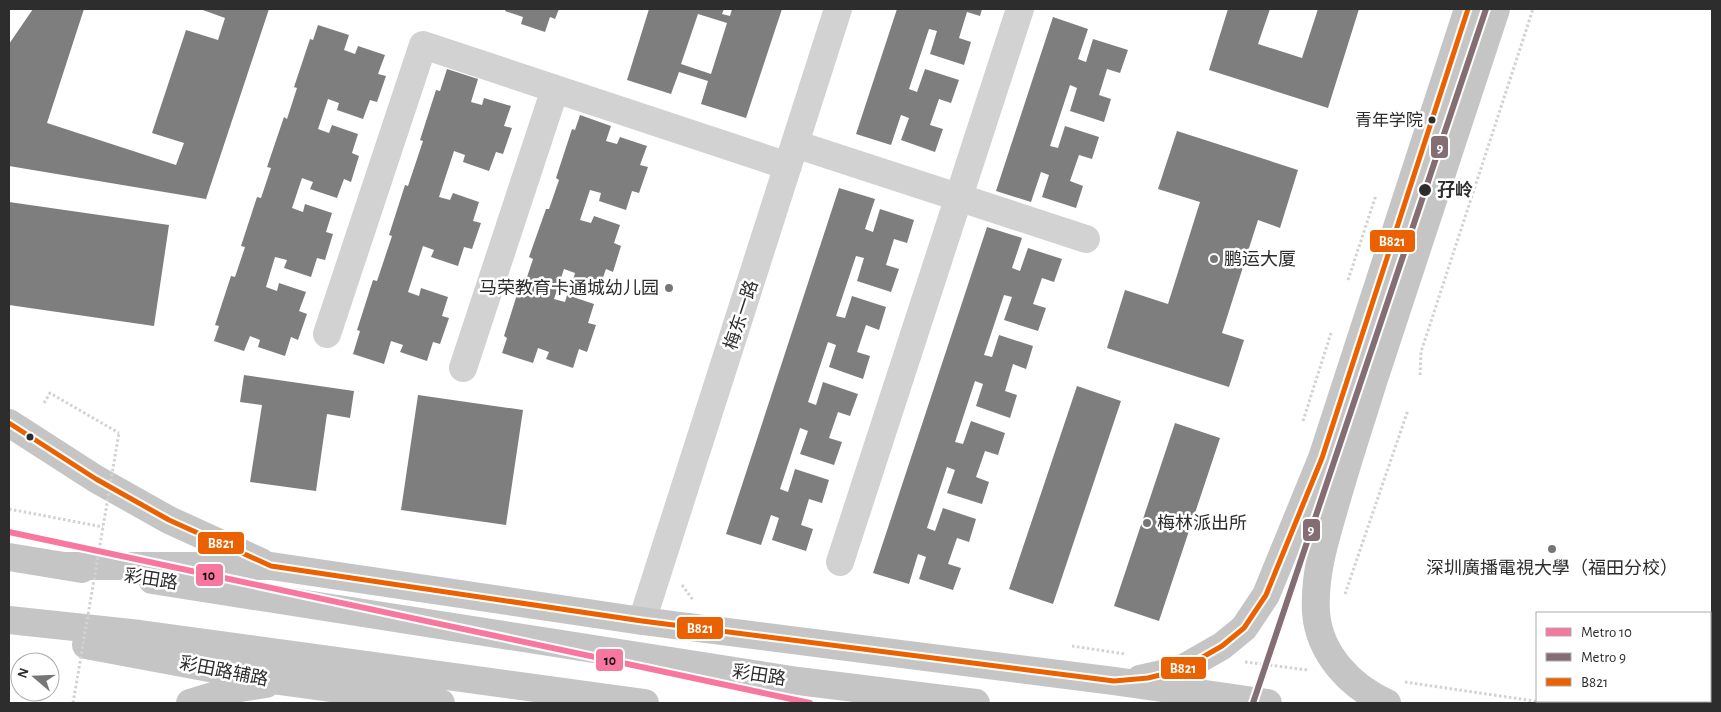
<svg xmlns="http://www.w3.org/2000/svg" width="1721" height="712" font-family="'Alegreya Sans','Noto Sans SC',sans-serif">
	<rect width="100%" height="100%" fill="#fff"/>
	<path fill="#7e7e7e" fill-rule="evenodd" d="M33 9H84L47 123 176 165 184 143 152 133 186 30 218 40 225 18 200 9H269L206 199 9 166V44Z
		M506 9H559L555 19 550 17 545 32 521 24 523 17 505 11Z
		M649 9H724L722 14 730 16 732 9H782L746 118 701 104 708 81 679 72 671 94 627 80ZM698 14 727 23 711 74 681 64Z
		M897 9H982L980 16 967 12 959 38 971 42 964 65 930 54 937 31 929 29 909 89 917 92 925 69 959 80 951 103 939 99 930 125 943 129 935 152 901 140 909 118 901 115 891 145 856 134Z
		M1228 9H1270L1258 44 1302 58 1318 9H1359L1328 108 1209 70Z
		M1053 17 1088 29 1078 59 1086 62 1093 39 1128 50 1120 73 1107 69 1099 95 1111 99 1104 122 1070 111 1077 88 1070 85 1050 146 1058 148 1065 126 1099 137 1092 159 1079 155 1070 181 1083 186 1076 208 1042 197 1049 175 1041 172 1031 202 996 191Z
		M318 25 349 35 344 50 355 54 358 46 385 55 378 74 386 76 377 102 370 100 363 119 337 110 339 103 328 99 318 129 329 133 332 125 358 134 352 153 359 156 351 182 344 179 337 198 310 189 313 182 302 178 292 208 303 212 305 204 332 213 326 232 333 234 325 260 317 258 311 277 284 268 287 260 275 257 266 287 277 291 279 283 306 292 299 311 307 314 298 340 291 337 285 356 258 347 260 340 250 336 244 351 214 341 219 326 215 325 231 276 235 277 245 247 241 246 257 197 261 198 271 168 267 167 284 117 287 119 297 88 294 87 310 39 313 40Z
		M447 69 478 79 471 102 482 105 484 98 511 106 504 126 512 128 503 154 496 152 489 171 463 162 465 155 454 151 439 197 450 200 453 193 479 202 473 221 481 223 472 249 464 247 458 266 431 257 434 250 423 246 408 292 419 296 421 288 448 297 442 316 449 318 440 344 433 342 427 361 400 352 403 345 391 341 384 364 353 354 360 331 357 330 373 280 377 281 392 236 389 235 405 185 408 186 423 141 420 140 436 90 440 91Z
		M580 115 611 126 606 141 617 144 620 137 647 146 640 165 648 167 639 193 632 191 626 210 599 201 601 193 590 190 580 220 591 223 594 216 620 225 614 243 621 246 613 272 606 269 599 289 573 280 575 273 564 269 554 299 565 302 567 295 594 304 588 323 596 325 587 352 579 349 573 368 546 359 549 352 538 348 533 363 502 353 507 338 504 336 519 288 523 289 533 259 529 257 546 209H549L559 180 556 178 572 129 575 130Z
		M1177 131 1298 170 1280 228 1258 220 1222 333 1244 340 1229 387 1107 348 1125 290 1168 304 1200 202 1158 189Z
		M839 188 875 199 865 229 873 232 880 209 914 220 907 243 894 239 886 265 899 269 891 292 857 281 864 258 856 256 836 316 845 318 852 296 886 307 879 330 866 325 857 352 870 356 863 379 829 367 836 345 828 342 808 402 816 405 823 382 858 394 850 416 838 412 829 438 842 442 834 465 800 454 808 431 800 428 780 489 788 492 795 469 829 480 822 503 809 499 801 525 813 529 806 551 772 540 779 518 771 515 761 545 726 534Z
		M9 202 169 225 154 326 9 305Z
		M987 227 1022 238 1012 268 1020 271 1028 248 1062 259 1054 282 1042 278 1033 304 1046 308 1038 331 1004 320 1012 297 1004 295 984 355 992 357 999 335 1033 346 1026 369 1013 364 1005 391 1017 395 1010 418 976 406 983 384 975 381 955 442 963 444 971 421 1005 433 998 455 985 451 976 477 989 482 982 504 947 493 955 470 947 467 927 528 935 531 943 508 976 519 969 542 957 538 948 564 961 568 953 590 919 579 926 557 918 554 909 584 873 573Z
		M244 375 354 391 350 418 327 414 316 491 250 482 262 405 240 402Z
		M1077 386 1121 401 1053 604 1009 589Z
		M418 395 523 410 506 525 401 510Z
		M1175 423 1220 438 1159 621 1114 606Z"/>
	<g fill="none" stroke-linecap="round" stroke-linejoin="round">
		<path stroke="#d2d2d2" stroke-width="3" stroke-dasharray="2.5 2.5" stroke-linecap="butt" d="M1348 280 1376 195
			M1420 375 1421 352 1533 9
			M44 403 50 393 119 433
			M1303 421 1331 333
			M9 509 103 527
			M682 585 693 600
			M1345 594 1408 410
			M1072 646 1125 654
			M1245 662 1308 670
			M1405 682 1548 703"/>
		<path stroke="#d2d2d2" stroke-width="28" d="M795 144 1086 239
			M327 334 423 45 788 166
			M463 368 555 89
			M840 562 1020 9
			M642 621 838 9"/>
		<path stroke="#c5c5c5" stroke-width="28" d="M9 423 96 479 169 520 261 562
			M9 557 82 569
			M66 566H271L642 621 1114 681 1268 703
			M152 580 798 681 976 703
			M9 620 140 634 645 703
			M86 645 279 681 441 703
			M1140 679 1180 670 1222 646 1244 628 1266 595 1322 458 1468 9
			M190 703 240 688 266 684
			M1387 703C1351 687 1319 654 1316 612 1314 576 1324 543 1334 509 1346 466 1360 424 1373 382 1414 258 1455 133 1496 9"/>
		<path stroke="#d2d2d2" stroke-width="3" stroke-dasharray="2.5 2.5" stroke-linecap="butt" d="M73 703 119 433"/>
		<g stroke="#fff" stroke-width="9">
			<path id="bus-1" d="M9 423 96 479 169 520 271 566 642 621 1114 681 1148 678 1180 670 1222 646 1244 628 1266 595 1322 458 1468 9"/>
		</g>
		<use href="#bus-1" stroke="#eb6100" stroke-width="5"/>
		<g stroke="#fff" stroke-width="10">
			<path id="metro-1" d="M9 532 810 703"/>
		</g>
		<g stroke="#fff" stroke-width="10">
			<path id="metro-2" d="M1253 703 1486 9"/>
		</g>
		<use href="#metro-1" stroke="#f8779e" stroke-width="6"/>
		<use href="#metro-2" stroke="#846e74" stroke-width="6"/>
	</g>
	<g fill="#2d2d2d" stroke="#fff" stroke-width="2">
		<circle cx="1432" cy="120" r="4.5"/>
		<circle cx="1425" cy="190" r="7"/>
		<circle cx="30" cy="437" r="4.5"/>
	</g>
	<g fill="#767676" stroke="#fff" stroke-width="2">
		<circle cx="1214" cy="259" r="5"/>
		<circle cx="669" cy="288" r="5"/>
		<circle cx="1147" cy="523" r="5"/>
		<circle cx="1552" cy="549" r="5"/>
	</g>
	<g text-anchor="middle" stroke-width="5" stroke-linejoin="round" paint-order="stroke">
		<g font-size="17" fill="#2d2d2d" stroke="#fff" text-anchor="end">
			<text x="1423" y="126">青年学院</text>
		</g>
		<g font-size="18" font-weight="bold" fill="#2d2d2d" stroke="#fff" text-anchor="start">
			<text x="1437" y="196">孖岭</text>
		</g>
		<g font-size="18" fill="#2d2d2d" stroke="#fff" text-anchor="start">
			<text x="1224" y="265">鹏运大厦</text>
			<text x="659" y="294" text-anchor="end">马荣教育卡通城幼儿园</text>
			<text x="1157" y="529">梅林派出所</text>
			<text x="1552" y="574" text-anchor="middle">深圳廣播電視大學（福田分校）</text>
		</g>
		<g font-size="18" fill="#2d2d2d" stroke="#fff">
			<text transform="translate(741 315) rotate(-72)" y="6">梅东一路</text>
			<text transform="translate(151 579) rotate(9)" y="6">彩田路</text>
			<text transform="translate(224 671) rotate(11)" y="6">彩田路辅路</text>
			<text transform="translate(759 675) rotate(9)" y="6">彩田路</text>
		</g>
	</g>
	<g stroke="#fff" stroke-width="2">
		<rect x="1430" y="135" width="19" height="24" rx="5" fill="#846e74"/>
		<rect x="1369" y="229" width="47" height="24" rx="5" fill="#eb6100"/>
		<rect x="1302" y="518" width="19" height="24" rx="5" fill="#846e74"/>
		<rect x="197" y="531" width="48" height="24" rx="5" fill="#eb6100"/>
		<rect x="195" y="563" width="29" height="24" rx="5" fill="#f8779e"/>
		<rect x="676" y="616" width="48" height="24" rx="5" fill="#eb6100"/>
		<rect x="595" y="648" width="29" height="24" rx="5" fill="#f8779e"/>
		<rect x="1160" y="656" width="47" height="24" rx="5" fill="#eb6100"/>
	</g>
	<g font-size="14" text-anchor="middle" font-weight="bold" fill="#fff">
		<text x="1440" y="152">9</text>
		<text x="1392" y="246">B821</text>
		<text x="1311" y="534">9</text>
		<text x="221" y="548">B821</text>
		<text x="700" y="633">B821</text>
		<text x="1183" y="673">B821</text>
	</g>
	<g font-size="14" text-anchor="middle" font-weight="bold" fill="#111">
		<text x="209" y="580">10</text>
		<text x="610" y="665">10</text>
	</g>
	<rect width="1721" height="712" fill="none" stroke="#2d2d2d" stroke-width="20"/>
	<rect x="1536" y="612" width="175" height="90" fill="#ffffff" stroke="#ababab"/>
	<rect x="1546" y="628" width="25" height="8" fill="#f8779e" stroke="#ababab"/>
	<text x="1581" y="637" font-size="15" fill="#2d2d2d">Metro 10</text>
	<rect x="1546" y="653" width="25" height="8" fill="#846e74" stroke="#ababab"/>
	<text x="1581" y="662" font-size="15" fill="#2d2d2d">Metro 9</text>
	<rect x="1546" y="678" width="25" height="8" fill="#eb6100" stroke="#ababab"/>
	<text x="1581" y="687" font-size="15" fill="#2d2d2d">B821</text>
	<g transform="translate(35 677) rotate(289)"><circle r="24" fill="#ffffff" stroke="#ababab"/>
	<path d="M0-4L9 19L0 12L-9 19Z" fill="#767676"/>
	<text y="-8" font-size="14" font-weight="bold" text-anchor="middle" fill="#2d2d2d">N</text>
	</g>
</svg>
